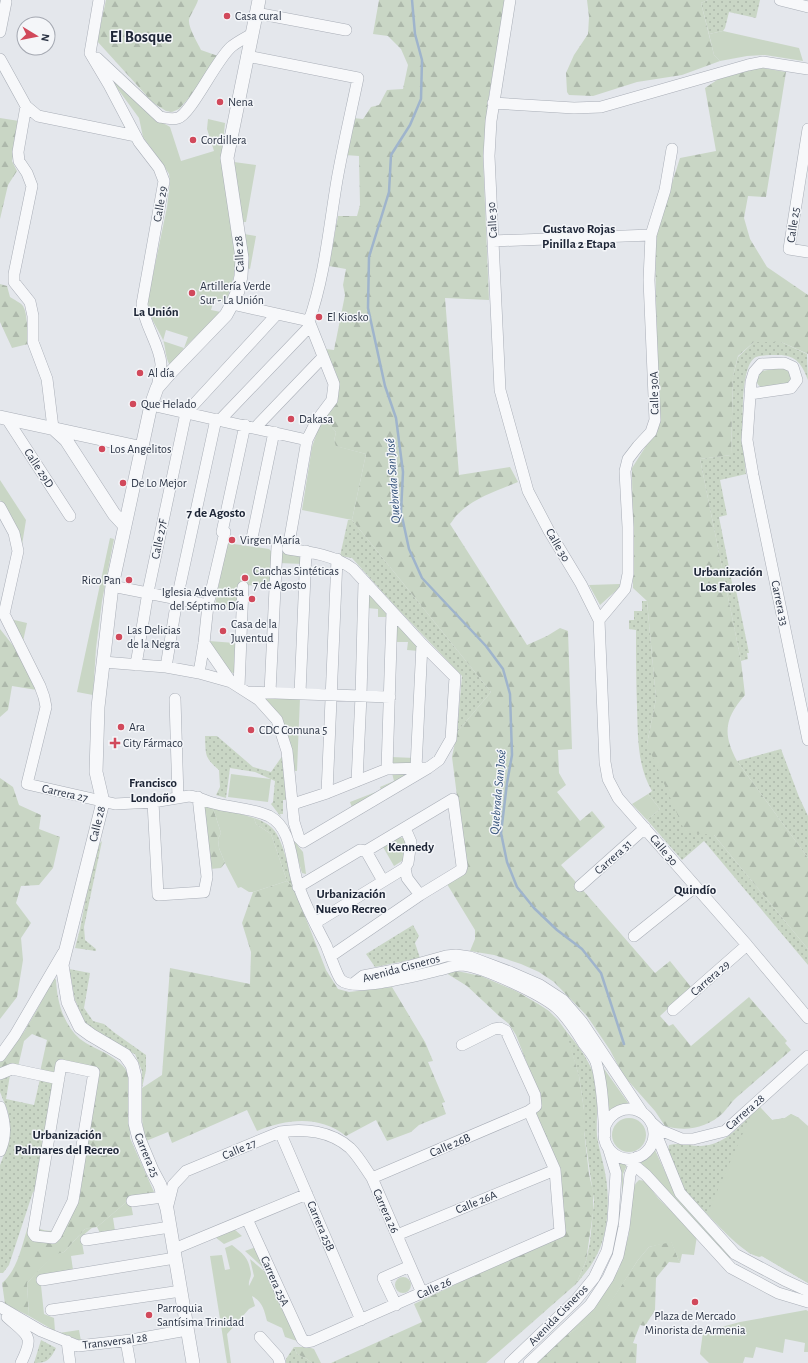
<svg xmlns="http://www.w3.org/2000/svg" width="808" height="1363" font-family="'Alegreya Sans',sans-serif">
	<defs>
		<pattern id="grass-dots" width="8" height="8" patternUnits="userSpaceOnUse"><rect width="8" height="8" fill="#c9d6c5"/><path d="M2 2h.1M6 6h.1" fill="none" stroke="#adb8ab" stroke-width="1.8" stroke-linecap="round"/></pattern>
		<pattern id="forest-firs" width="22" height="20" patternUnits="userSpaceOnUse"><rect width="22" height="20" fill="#c9d6c5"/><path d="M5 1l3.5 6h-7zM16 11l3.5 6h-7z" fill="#adb8ab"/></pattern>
	</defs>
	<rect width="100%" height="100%" fill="#e4e7ec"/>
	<path fill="url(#grass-dots)" d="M708 0H760L756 18 729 12 725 28 723 31 709 34 701 3Z
		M754 342H781L807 354 808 380C802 365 797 355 778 355 772 355 762 355 756 357 736 367 744 454 746 474L720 480 727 515 719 517 733 588 736 590 749 653H747L748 659 741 661 700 459 731 455 733 376 738 357Z
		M348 520H352L491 692 457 732 462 676 395 606 352 558 340 556Z
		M642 601H647L656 699 647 744 714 835 808 949V965L704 841 682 860 647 820 660 809 648 794 652 791C637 766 638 735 637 707 636 681 636 655 636 630L629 629V620H634V611H642Z
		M205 736H217L253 767 271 772 283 755 286 800H283V814H280L281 817 271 804 273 802 275 781 255 772 230 768 226 798 216 795 220 787 219 770C204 757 206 755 205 736Z
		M781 749 799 797 808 816V858L737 761Z
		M254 818C260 820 269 824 273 829 283 839 290 874 294 888L287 881 271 834 256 824Z
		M102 841 84 927 85 940 96 949V951L75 948 80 929 88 887 99 844Z
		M413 925 419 936 415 943 420 958 375 967 366 954Z
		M69 969 90 973 84 1008 93 1021 104 1024 115 1033 146 1055V1070L142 1088V1071L135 1054 117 1046 86 1025 75 1000Z
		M565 1030C580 1047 597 1070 598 1094 598 1108 596 1122 597 1136 599 1150 604 1164 606 1178 610 1203 608 1238 594 1260 589 1269 582 1277 576 1284L586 1261 590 1242 594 1201 584 1131V1110L579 1076Z
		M10 1075 6 1099 34 1105 40 1079 52 1081 55 1084 38 1189 33 1192 9 1265 3 1273H0V1165L9 1142 10 1131 8 1112 0 1092V1077Z
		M759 1106 772 1120 785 1118 791 1114 799 1118 808 1283 762 1256 759 1257 749 1253 690 1198 683 1188 668 1151 669 1145C680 1142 690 1146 701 1146 726 1145 743 1123 759 1106Z
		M41 1340 56 1348C50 1360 47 1363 34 1363Z
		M294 1347 297 1354 307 1359 312 1363H286V1359Z"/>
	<path fill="url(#forest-firs)" d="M106 0H198C197 5 189 17 189 20 188 27 198 44 201 50L218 56 195 91 179 109 172 112 166 111 152 102 145 94 97 41Z
		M379 0H505L488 102 483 156 489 300 445 298 459 475 510 467 518 482C498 490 473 498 458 514 455 516 453 521 450 524L527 645 547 636 560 628 568 631 572 749 558 750 559 773 566 785 557 792 580 821 592 811 605 827 561 865 655 973 670 961 691 987 660 1016 669 1026 673 1024 691 1046 749 997 787 1041 785 1043 791 1050C773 1066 755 1081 737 1097 731 1102 728 1108 723 1113 707 1128 686 1132 665 1126L655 1111 623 1075 610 1050 587 1016 554 982 539 972 521 964 494 955 470 951 475 939V930L447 884 462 875 463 843 452 757 457 732 491 692 352 520 366 454 335 446 334 441 336 432 324 418C329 411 335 404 338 396 343 381 331 363 325 349L334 350 345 295 343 285 346 269 329 266 338 216H357L360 205 359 156 345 155 353 118 363 119 371 107 379 105 387 90 403 89 408 65 401 49 388 36 373 34Z
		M587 0H708L701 3 714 55 720 61 682 75 637 82 593 96 569 95 567 92 566 73 574 55 588 34 589 17Z
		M763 68 786 72 766 197 748 196 744 218 750 239 767 267 808 295V354L781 342H754L738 356 733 376 731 455 700 459 741 661 745 695C725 718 722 733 737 761L808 858V949L714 835 685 832 647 744 656 699 647 601 633 588 632 468 658 427 655 236 680 158 716 151 705 88 720 78 748 70Z
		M0 118 19 121 12 161 17 171 8 185 0 219Z
		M0 284 7 286 10 297C14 300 20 302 23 306 28 314 27 334 28 344L12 348 0 322Z
		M0 629 19 653 37 690 12 686 8 710 0 717Z
		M0 778 13 787 19 805 41 815 39 829 60 837 53 868 39 885 21 886 16 903 31 923 21 938 23 960 17 997 0 1019Z
		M203 803 213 808 221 833 218 839 219 848 225 863 221 868 210 869Z
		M287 881 294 888 326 970 338 989 349 992 392 987 425 1042 433 1061 428 1062 445 1102 442 1103 446 1114 419 1125 411 1132 387 1141 376 1120 346 1136C319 1115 287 1119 257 1131L247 1110 172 1143 168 1132 146 1141C141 1123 141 1106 142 1088L162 1075 170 968 250 984 251 952 242 923 253 892Z
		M457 971 481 976 516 991 540 1005 549 1011 558 1020 566 1031 579 1076 584 1110V1131L589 1174 593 1191V1213L586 1261 576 1284 486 1363H331L422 1322 414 1304 564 1233 558 1167 534 1113 535 1084 516 1035 509 1024 498 1015 467 986 446 973Z
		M54 976 56 980C57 1001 63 1024 80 1039 88 1045 98 1049 107 1054 117 1060 124 1065 129 1075L130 1138 154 1192 148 1195 130 1199 97 1227 85 1229 64 1252 53 1256 27 1283 29 1316 5 1304 2 1283C19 1269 22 1242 30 1221 37 1230 45 1231 56 1231L63 1225 97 1072 58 1061 54 1075 40 1072 47 1040 32 1034 24 1041 18 1067 0 1070V1060L24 1032 39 1006Z
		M671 1241 680 1263 669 1262 656 1278 655 1310 645 1326 640 1325 633 1343 637 1344 636 1363H534L568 1334 604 1312 638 1260 649 1247Z
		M294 1347H308L314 1349 321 1363H312L307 1359 297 1354Z"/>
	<path fill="#c9d6c5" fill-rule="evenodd" d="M723 31 799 48 803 61 765 55 747 56 720 61 714 55 709 34Z
		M101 66 155 118 170 127 181 161 214 151 207 129 208 119 225 123 221 162 232 225 236 256 234 276 226 303 214 300 211 310 221 312 184 348 173 364 170 365C165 358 166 348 163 340 156 324 148 318 148 299L167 207 170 182 169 174 164 166 143 137 139 118ZM166 330 188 337 184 348 163 341Z
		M234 162 256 165 246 222H243Z
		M244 234 256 236 250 269 247 268Z
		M780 368C788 368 789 372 791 378L787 384 763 388C756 385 756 381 757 375L762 371Z
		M324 418 336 432 334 441 336 446 366 454 352 520 302 510 312 447 317 432Z
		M0 480 26 520 22 545 15 528 0 500Z
		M110 538 114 539 102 601 96 648 93 695 77 692Z
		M227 543 269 549 272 552 269 586 239 585 235 609 215 606C218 585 223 564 227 543Z
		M283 552 299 555 303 557V564L279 563 280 556Z
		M620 584 619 588 600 605 589 585Z
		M370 593 390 617H378V609L367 608V597Z
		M10 619 27 623 22 646Z
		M397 623 416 642 419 651 407 650 408 642H396L395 624Z
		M209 641 235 643 234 673 229 672Z
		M264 696 300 698 297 771H294L264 700Z
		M391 757 415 758 413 763 393 764Z
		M392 773H410L353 810 350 802 381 790 380 787 394 781Z
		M231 774 271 779 268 802 228 797Z
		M648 794 660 809 647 820 632 804Z
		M213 808H221L254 818 256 824 271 834 287 881 253 892H249L241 887 238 888 225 863 219 848 218 839 221 833Z
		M292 834 298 846 303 852 306 874 302 873 301 870 292 836Z
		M399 837 403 838 406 843 405 859 394 866 383 847Z
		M602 1066 629 1104H623L607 1114Z
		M759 1106 772 1120 785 1118 791 1114 799 1118 808 1126V1283L762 1256C749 1260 717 1224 707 1214L751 1115Z
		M612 1135a17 17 0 1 1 34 0a17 17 0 1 1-34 0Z
		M655 1150 676 1196 731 1257 729 1259 640 1162Z
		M617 1159 620 1163 627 1165 623 1174V1200L615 1251H613L622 1200V1174Z
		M639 1180 645 1181 658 1198 697 1236 694 1255 682 1254 680 1263 671 1242 649 1247 638 1260 604 1313 568 1334 550 1348 606 1289 619 1269 629 1234 632 1190 636 1183Z
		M130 1199 133 1215 113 1218 115 1231 100 1233 97 1227Z
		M93 1227 81 1237 84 1254 71 1256 73 1270 40 1276 44 1314 54 1318 55 1331 29 1316 27 1283 53 1255 64 1252 85 1229Z
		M234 1229 242 1236 224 1244 215 1237Z
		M232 1245C243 1254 249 1257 251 1274 251 1278 248 1281 249 1286L254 1276 250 1259 270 1276 300 1342 285 1337 282 1328 267 1321C264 1310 263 1302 252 1296L255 1306 249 1309 227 1334 231 1363H227L210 1256 222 1255 225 1270 230 1269 225 1248Z
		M256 1247 268 1272 245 1251Z
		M395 1285a8 8 0 1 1 16 0a8 8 0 1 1-16 0Z
		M806 1310 808 1311V1352H804L805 1343 785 1339 783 1353 756 1347 753 1358 745 1357 743 1363H709L700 1354 703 1332 740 1322Z
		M79 1330 81 1341 59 1333Z"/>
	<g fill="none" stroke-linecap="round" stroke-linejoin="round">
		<path stroke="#9fb4cc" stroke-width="2.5" d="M412 0 415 34 422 60 421 99 410 125 391 155 389 192 369 257 368 308 385 386 396 418 403 472 401 512 409 549 422 578 486 646 503 669 510 694 512 755 507 783 501 833 507 862 517 887 534 908 557 930 582 949 601 973 624 1044"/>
		<g stroke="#a9aeb7" stroke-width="12">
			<path id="minor" d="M99 0 90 53 109 85 139 142 159 168 164 181 142 304C144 325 160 345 161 364 161 372 158 380 157 388
				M510 0 491 121 489 156 500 390 528 491 549 531 581 584 599 620 605 762 608 779 618 798 747 945 808 1018
				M780 0 808 7
				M256 13 346 30
				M0 32 6 2
				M97 58 160 117C165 118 172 120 178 118 191 114 216 60 231 47 237 42 245 38 252 34
				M0 59 26 106 38 116 136 136
				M493 103 574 108 601 107 748 65 763 62 808 69
				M26 106 18 152 19 161 27 173 32 186 14 274V282L30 302 33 316V342L47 379 53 428
				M808 129 789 249 808 252
				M493 241 651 235
				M232 304 309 321
				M750 394 791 388 797 380 793 367 784 363 761 364 754 372 751 382 747 440 753 475 808 740
				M151 405 307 440
				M7 419 70 516
				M220 420 310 326
				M255 428 323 357
				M0 507 14 533 18 551 4 614 40 686 44 697 46 707 27 784 115 804 153 802 189 796C199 797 205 801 213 803 231 808 252 808 269 816 294 829 290 865 299 887 306 907 316 926 326 945 329 952 337 976 341 980 354 993 422 974 440 970 447 968 455 965 462 965 483 967 541 994 557 1008 568 1018 576 1031 584 1044 588 1049 594 1056 596 1062 603 1085 603 1111 605 1135
				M222 532 245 425
				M252 538 274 432
				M112 586 208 605
				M599 620 625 589 628 574V527L625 471 628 459 638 446 651 432 655 420 649 280 651 235 665 190 672 149
				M204 643 231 682
				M103 662 166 667 199 673 231 682 259 700 277 720 287 751 294 822 299 838 303 842 428 768 439 760 451 739 455 677 422 644 353 569C334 555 310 552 288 549L307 440 317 420 332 400 334 384 309 321C325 276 329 227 337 180 343 146 351 112 358 78L247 56
				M136 665 148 592 186 413 277 314
				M166 667 177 599 216 419
				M199 673 204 643 208 605 225 532
				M239 687 243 587
				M247 692 390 697
				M270 692 277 547
				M300 693 306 551
				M175 699 178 798
				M416 768 422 644
				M387 769 392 612
				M357 781 361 696 364 582
				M327 793 337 559
				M153 802 158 895 204 892 207 877 198 797
				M293 804 327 793 387 769 426 768
				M405 828 411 842 408 863 405 868 407 878 420 895
				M366 851 383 881
				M580 886 645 828
				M298 887 360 850 366 851 453 799 462 866 461 870 420 895 331 956
				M315 923 405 868
				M634 936 695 887
				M354 983 363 976 399 969 446 956 456 955 470 957 510 972 540 985 563 1000 582 1022 642 1112
				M673 1010 747 945
				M0 1056 15 1035 63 953
				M61 1065 94 1072 73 1201 56 1235 53 1238 35 1236 33 1233Z
				M0 1074 12 1069 59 1079
				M0 1107C5 1122 7 1135 0 1151
				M604 1134a25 25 0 1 1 50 0a25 25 0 1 1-50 0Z
				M651 1122 660 1130 682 1139H693L725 1131 808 1056
				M654 1129 680 1193 735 1254 784 1280 808 1291
				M280 1132 361 1320
				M627 1159 646 1175 731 1268 778 1293 808 1302
				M372 1178 529 1111 536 1106 535 1095 506 1031 500 1028 494 1029 462 1045
				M132 1201 163 1197
				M167 1209 173 1185 186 1171 280 1132C304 1128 331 1131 350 1148 359 1157 365 1168 372 1178L422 1293
				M247 1219 302 1339 306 1342 312 1341 560 1232 555 1170 529 1111
				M397 1235 555 1170
				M86 1240 170 1227
				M174 1249 307 1194
				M42 1280 175 1258
				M396 1305 383 1278 410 1266
				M0 1307 41 1331 78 1346 131 1340 187 1330
				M51 1310 181 1291
				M7 1317C28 1336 35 1335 21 1363
				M260 1337 278 1357 280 1363
				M67 1341 70 1363
				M126 1341 130 1363
				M510 1363 576 1300 594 1278 607 1251 613 1221 616 1173 608 1147
				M529 1363 590 1305 608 1278 618 1256 624 1227 630 1175 637 1157"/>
		</g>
		<g stroke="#a9aeb7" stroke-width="14">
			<path id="tertiary" d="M0 417 143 448
				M55 430 66 440 114 514 125 526
				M193 1363 167 1209 160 1185 152 1170 139 1139 135 1123V1077L132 1065 125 1055 91 1035 80 1027 68 1002 62 965 103 802 96 772 98 707 112 586 151 405 157 388 171 372 226 315 232 304 238 291 241 276 242 258 227 158 259 0"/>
		</g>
		<use href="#minor" stroke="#f7f8fa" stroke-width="11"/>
		<use href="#tertiary" stroke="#f7f8fa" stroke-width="13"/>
	</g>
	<g fill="#d1495b" stroke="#f4f6f9" stroke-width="1.5">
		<circle cx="227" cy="16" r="4"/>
		<circle cx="220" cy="102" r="4"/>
		<circle cx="193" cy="140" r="4"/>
		<circle cx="192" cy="293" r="4"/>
		<circle cx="319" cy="317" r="4"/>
		<circle cx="140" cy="373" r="4"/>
		<circle cx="133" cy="404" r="4"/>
		<circle cx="291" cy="419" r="4"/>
		<circle cx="102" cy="449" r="4"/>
		<circle cx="123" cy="483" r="4"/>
		<circle cx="232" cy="540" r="4"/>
		<circle cx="245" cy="578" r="4"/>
		<circle cx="129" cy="580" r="4"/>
		<circle cx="252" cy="599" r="4"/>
		<circle cx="223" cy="631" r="4"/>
		<circle cx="119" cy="637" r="4"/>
		<circle cx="121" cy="727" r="4"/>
		<circle cx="251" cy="730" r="4"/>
		<path d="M113 737h4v4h4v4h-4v4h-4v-4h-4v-4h4z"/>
		<circle cx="695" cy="1302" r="4"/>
		<circle cx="149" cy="1315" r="4"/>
	</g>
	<g text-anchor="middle" stroke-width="3" stroke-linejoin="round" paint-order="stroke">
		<g font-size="12" fill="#2b3445" stroke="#f4f6f9" text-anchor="start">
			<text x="235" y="20">Casa cural</text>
			<text x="228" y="106">Nena</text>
			<text x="201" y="144">Cordillera</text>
			<text x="200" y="290">Artillería Verde<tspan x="200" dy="14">Sur - La Unión</tspan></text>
			<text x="327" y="321">El Kiosko</text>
			<text x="148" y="377">Al día</text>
			<text x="141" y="408">Que Helado</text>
			<text x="299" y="423">Dakasa</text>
			<text x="110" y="453">Los Angelitos</text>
			<text x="131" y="487">De Lo Mejor</text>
			<text x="240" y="544">Virgen María</text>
			<text x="253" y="575">Canchas Sintéticas<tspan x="253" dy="14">7 de Agosto</tspan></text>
			<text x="121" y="584" text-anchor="end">Rico Pan</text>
			<text x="244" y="596" text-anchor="end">Iglesia Adventista<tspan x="244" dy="14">del Séptimo Día</tspan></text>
			<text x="231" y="628">Casa de la<tspan x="231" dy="14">Juventud</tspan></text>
			<text x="127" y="634">Las Delicias<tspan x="127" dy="14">de la Negra</tspan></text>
			<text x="129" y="731">Ara</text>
			<text x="259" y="734">CDC Comuna 5</text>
			<text x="123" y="747">City Fármaco</text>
			<text x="157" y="1312">Parroquia<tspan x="157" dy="14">Santísima Trinidad</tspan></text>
			<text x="695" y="1320" text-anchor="middle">Plaza de Mercado<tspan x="695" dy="14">Minorista de Armenia</tspan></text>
		</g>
		<g font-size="12" fill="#2b3445" stroke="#f4f6f9">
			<text transform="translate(160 204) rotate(-80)" y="4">Calle 29</text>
			<text transform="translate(492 220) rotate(-93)" y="4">Calle 30</text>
			<text transform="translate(793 225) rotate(-82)" y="4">Calle 25</text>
			<text transform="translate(239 254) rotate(-93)" y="4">Calle 28</text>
			<text transform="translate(654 393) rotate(-91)" y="4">Calle 30A</text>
			<text transform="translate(39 468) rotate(57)" y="4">Calle 29D</text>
			<text transform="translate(159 539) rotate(-78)" y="4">Calle 27F</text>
			<text transform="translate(558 545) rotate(60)" y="4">Calle 30</text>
			<text transform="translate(780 603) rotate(78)" y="4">Carrera 33</text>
			<text transform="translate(65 793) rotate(13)" y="4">Carrera 27</text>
			<text transform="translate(97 824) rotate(-76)" y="4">Calle 28</text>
			<text transform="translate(664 850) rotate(50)" y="4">Calle 30</text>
			<text transform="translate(613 857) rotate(-42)" y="4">Carrera 31</text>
			<text transform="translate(401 968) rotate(-15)" y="4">Avenida Cisneros</text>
			<text transform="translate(710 978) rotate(-41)" y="4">Carrera 29</text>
			<text transform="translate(745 1112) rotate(-41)" y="4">Carrera 28</text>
			<text transform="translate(450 1145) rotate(-23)" y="4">Calle 26B</text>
			<text transform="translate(239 1149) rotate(-23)" y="4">Calle 27</text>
			<text transform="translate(147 1155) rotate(67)" y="4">Carrera 25</text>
			<text transform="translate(476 1202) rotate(-22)" y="4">Calle 26A</text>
			<text transform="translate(386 1211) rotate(66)" y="4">Carrera 26</text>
			<text transform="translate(321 1226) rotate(67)" y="4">Carrera 25B</text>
			<text transform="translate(275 1281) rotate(66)" y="4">Carrera 25A</text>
			<text transform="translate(434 1288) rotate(-24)" y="4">Calle 26</text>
			<text transform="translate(558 1315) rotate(-46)" y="4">Avenida Cisneros</text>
			<text transform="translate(115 1341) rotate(-7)" y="4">Transversal 28</text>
		</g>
		<g font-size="13" font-weight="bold" fill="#1d2536" stroke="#f4f6f9">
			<text x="579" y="233">Gustavo Rojas<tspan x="579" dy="15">Pinilla 2 Etapa</tspan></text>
			<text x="156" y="316">La Unión</text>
			<text x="216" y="517">7 de Agosto</text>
			<text x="728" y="576">Urbanización<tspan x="728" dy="15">Los Faroles</tspan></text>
			<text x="153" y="787">Francisco<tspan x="153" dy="15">Londoño</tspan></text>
			<text x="411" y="851">Kennedy</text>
			<text x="695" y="894">Quindío</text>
			<text x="351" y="898">Urbanización<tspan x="351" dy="15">Nuevo Recreo</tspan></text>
			<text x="67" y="1139">Urbanización<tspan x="67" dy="15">Palmares del Recreo</tspan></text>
		</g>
		<g font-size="13" font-style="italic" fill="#34527a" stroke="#f4f6f9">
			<text transform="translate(392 481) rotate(-94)" y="5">Quebrada San José</text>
			<text transform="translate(497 792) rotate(-85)" y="5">Quebrada San José</text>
		</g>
		<g font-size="16" font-weight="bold" fill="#1d2536" stroke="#f4f6f9">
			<text x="141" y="42">El Bosque</text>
		</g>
	</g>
	<g transform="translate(36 36) rotate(100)"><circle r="19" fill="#f4f6f9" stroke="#a4a8b1"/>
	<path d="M0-3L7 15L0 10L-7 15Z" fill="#d1495b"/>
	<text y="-6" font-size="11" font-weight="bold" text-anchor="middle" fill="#2b3445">N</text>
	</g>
</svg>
